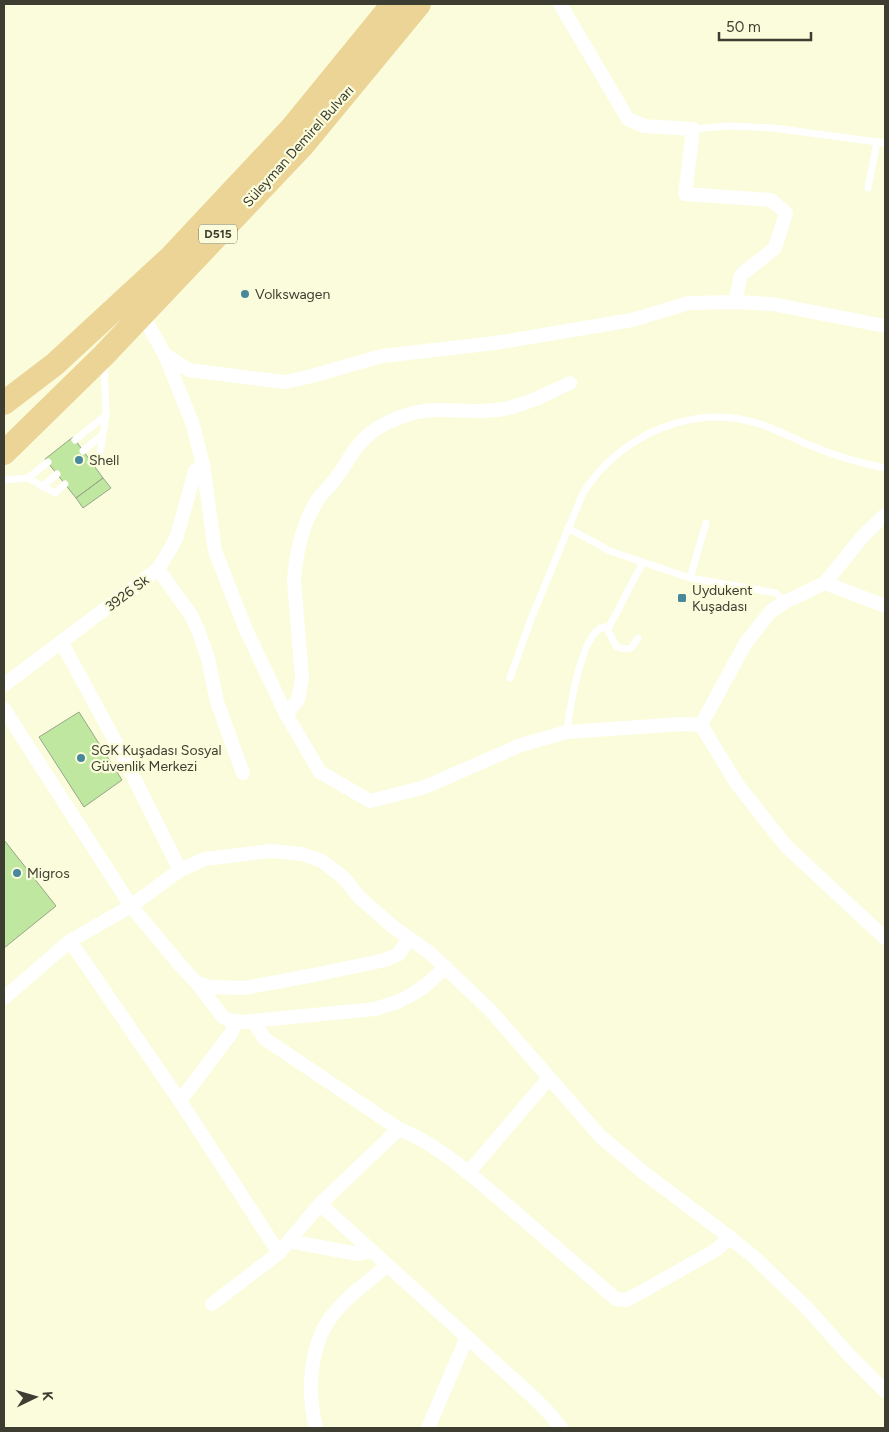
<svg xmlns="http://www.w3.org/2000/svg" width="889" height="1432" font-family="Figtree,sans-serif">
	<rect width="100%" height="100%" fill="#fafcdb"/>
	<path fill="#c0e7a0" stroke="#96a68a" d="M73 437 103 478 76 498 45 459Z
		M103 478 111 488 83 508 76 498Z
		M79 712 122 780 84 807 39 737Z
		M4 840 56 906 4 948Z"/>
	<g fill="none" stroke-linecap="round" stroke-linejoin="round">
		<path stroke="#fff" stroke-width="7" d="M693 129 728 126 773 128 885 143
			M868 188 877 142
			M75 440 106 415
			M83 451 103 434 106 415 104 363
			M91 462 100 454 103 434
			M28 478 48 462
			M4 480 28 478 55 493 65 484
			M42 487 57 474
			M568 528 610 551 690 578 776 593 785 602
			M690 578 706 523
			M608 629 643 562
			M510 678 531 619 583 493C620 435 693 402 760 424 777 430 793 438 809 445 833 455 859 463 885 468
			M567 732C569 713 582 625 606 627L617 647 624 649 631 648 638 638"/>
		<path stroke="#fff" stroke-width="14" d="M560 4 628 119 644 126 693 129 685 194 771 200 786 213 775 248 741 275 735 302
			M142 314 165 355 189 370 284 382 308 377 382 356 495 343 632 320 689 303 735 302 772 304 885 326
			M165 355 193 425 203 465 215 551 246 630 286 714 320 772 370 801 425 787 521 745 567 732 682 724 701 725
			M158 569 191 615 198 630 208 658 217 702 243 773
			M825 583 885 606
			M62 643 120 750 180 870
			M4 685 158 569 172 546 177 536 195 471 203 465
			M4 709 131 906 181 966 197 983 210 987 244 988 314 975 385 960 399 954 409 938
			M286 714 298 700 302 678 294 581C296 552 302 523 319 498 323 492 329 487 334 481 345 467 352 450 365 438 383 421 413 410 438 410 460 410 481 413 503 409 527 405 548 393 570 383
			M701 725 745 644 771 611 785 602 825 583 863 536 885 515
			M701 725 737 784 786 846 885 938
			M70 941 180 1101 279 1253
			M197 983 223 1017 229 1020 242 1022 375 1009 397 1002 411 995 425 986 446 967
			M4 998 70 941 131 906 180 870 205 859 271 851 302 854 322 861 344 878 359 897 392 926 430 953 490 1010 601 1137 643 1172 724 1233 754 1257 806 1307 849 1355 885 1391
			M253 1021 265 1039 399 1129C440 1145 474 1178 508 1206 544 1237 580 1268 616 1299L627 1300 716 1250 730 1237
			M180 1101 232 1032 235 1022
			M468 1173 549 1078
			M320 1204 532 1396 550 1414 561 1428
			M289 1241 358 1254 372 1251
			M212 1304 279 1253 320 1204 399 1129
			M316 1428C307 1393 309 1347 331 1317 346 1297 369 1281 388 1265
			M428 1428 467 1337"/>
		<path stroke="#ecd396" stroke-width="24" d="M4 403 55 364 171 257 291 129 393 4
			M4 453 103 356 302 146 419 4"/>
	</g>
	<g fill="#47899a" stroke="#fafcdb" stroke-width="2">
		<circle cx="245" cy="294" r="5"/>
		<circle cx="79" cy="460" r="5"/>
		<rect x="677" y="593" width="10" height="10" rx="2.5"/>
		<circle cx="81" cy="758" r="5"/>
		<circle cx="17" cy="873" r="5"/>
	</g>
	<g text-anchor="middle" stroke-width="4.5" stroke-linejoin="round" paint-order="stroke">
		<rect fill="#fafcdb" stroke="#767764" stroke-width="1" x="199" y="224.5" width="38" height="19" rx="4"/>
		<g font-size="12" font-weight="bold" fill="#3d3e31">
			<text x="218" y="238">D515</text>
		</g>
		<g font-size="14" fill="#3d3e31" stroke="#fafcdb">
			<text transform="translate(298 146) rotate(-48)" y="5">Süleyman Demirel Bulvarı</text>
			<text transform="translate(127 593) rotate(-37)" y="5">3926 Sk</text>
		</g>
		<g font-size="14" fill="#3d3e31" stroke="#fafcdb" text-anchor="start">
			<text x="255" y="299">Volkswagen</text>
			<text x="89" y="465">Shell</text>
			<text x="692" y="595">Uydukent<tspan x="692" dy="16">Kuşadası</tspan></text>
			<text x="91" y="755">SGK Kuşadası Sosyal<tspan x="91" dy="16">Güvenlik Merkezi</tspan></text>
			<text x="27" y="878">Migros</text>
		</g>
	</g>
	<rect width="889" height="1432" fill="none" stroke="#3d3e31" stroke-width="10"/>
	<g transform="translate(35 1397) rotate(85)" stroke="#fafcdb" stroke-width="4" paint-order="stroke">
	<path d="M0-4L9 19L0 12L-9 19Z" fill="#3d3e31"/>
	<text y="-8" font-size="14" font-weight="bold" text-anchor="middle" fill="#3d3e31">K</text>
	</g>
	<path d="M719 32v8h92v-8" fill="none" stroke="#3d3e31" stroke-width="2.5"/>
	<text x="726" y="32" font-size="15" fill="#3d3e31" stroke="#fafcdb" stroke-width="4" paint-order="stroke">50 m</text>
</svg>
